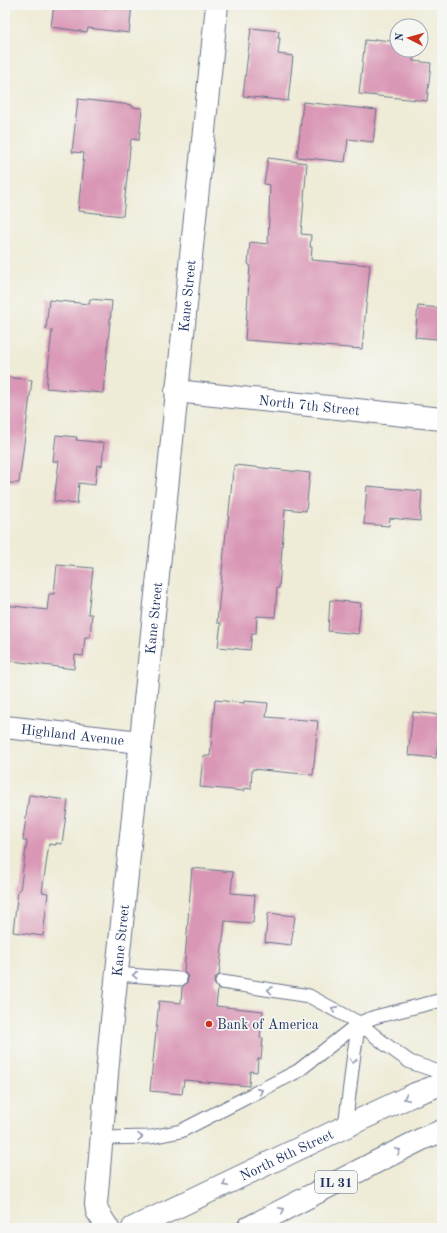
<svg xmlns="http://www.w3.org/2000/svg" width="447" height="1233" font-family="'Old Standard TT',serif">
	<rect width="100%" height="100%" fill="#f6f6f2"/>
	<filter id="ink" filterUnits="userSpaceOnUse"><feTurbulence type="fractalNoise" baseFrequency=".025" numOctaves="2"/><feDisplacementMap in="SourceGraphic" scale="8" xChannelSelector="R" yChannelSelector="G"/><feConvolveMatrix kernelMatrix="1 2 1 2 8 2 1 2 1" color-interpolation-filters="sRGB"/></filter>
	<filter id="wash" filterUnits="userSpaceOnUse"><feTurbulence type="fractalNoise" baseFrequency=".012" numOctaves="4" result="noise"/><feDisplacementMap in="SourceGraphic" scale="16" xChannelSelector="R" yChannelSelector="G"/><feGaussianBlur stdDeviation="0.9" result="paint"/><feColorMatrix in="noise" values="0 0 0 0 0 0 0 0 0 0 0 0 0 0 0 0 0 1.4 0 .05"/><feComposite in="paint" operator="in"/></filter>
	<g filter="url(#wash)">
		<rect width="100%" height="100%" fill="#eeebd6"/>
		<g id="blocks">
			<path fill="#d996b5" d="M54 5H81L105 9V5H132L129 33 88 28 87 32 51 27Z
				M251 28 279 31 278 38H280L278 54 293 56 288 101 243 96Z
				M375 39 397 42V50H414L413 61 431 63 427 101 359 94 365 40 375 41Z
				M78 99 132 105V107L142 108 139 140 131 139 123 216 78 211 84 153 72 152Z
				M303 102 377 110 373 142 348 139 345 162 297 157Z
				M268 158 307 163 301 234 311 235 310 247H312L311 260 370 265 362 349 245 340 250 265 248 264 250 242 268 244 270 185 264 184Z
				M90 299 112 301 103 393 46 388 52 330 46 329 49 300 89 304Z
				M418 306 440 308 437 339 415 337Z
				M5 377 32 380 19 483H5Z
				M56 435 77 437 76 440 104 443 102 466 97 465 95 485 79 483 77 504 54 501 59 461H53Z
				M235 465 310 473 306 511 285 509 279 588H277L275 617 257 616 256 633H252L250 650 218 647 221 623H217L226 532H227L233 471H234Z
				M367 486 422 491 420 521 390 518 389 526 364 524Z
				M57 565 93 568 88 614H92L90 637H85L83 656 75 655 74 669 5 660V605L47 610 49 594H54Z
				M330 600 361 603 358 634 328 631Z
				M215 700 244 703V701L268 703 266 717 318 721 313 775 252 769 251 789 244 788V791L200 787 203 756H210Z
				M413 712 441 715 436 758 408 755Z
				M29 795 68 800 62 844 56 843V845L49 844 42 892 48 893 43 936 13 932 18 890H20L27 841 23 840Z
				M192 868 233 872 231 893 255 895 253 923 225 921 219 975 216 977 214 981 215 985 218 989 216 1006 263 1011 260 1038H263L261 1059H258L257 1072 250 1071 249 1086 184 1080 182 1094 150 1091 159 1001 181 1003 182 987 186 984 188 980 187 975 184 972Z
				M268 913 295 916 291 945 265 942Z"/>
		</g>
	</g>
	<g filter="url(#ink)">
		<use href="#blocks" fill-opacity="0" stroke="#657188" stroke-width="1"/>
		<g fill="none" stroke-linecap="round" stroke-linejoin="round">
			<g stroke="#657188" stroke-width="15">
				<path id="lane" d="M116 974 180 979
					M222 982 309 996 359 1023 385 1044 410 1062 442 1073
					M345 1127 354 1053 359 1023
					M101 1138 151 1137 181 1131 298 1071 359 1023 375 1017 442 1000"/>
			</g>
			<g stroke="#657188" stroke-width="24">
				<g id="street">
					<path id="s1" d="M176 391 442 419"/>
					<path id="s2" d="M5 727 140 742"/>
					<path id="s3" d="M108 1228 97 1211 96 1204 110 1039 217 5"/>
				</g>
			</g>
			<g stroke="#657188" stroke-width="24">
				<g id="primary">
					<path id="s4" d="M133 1228 298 1149 415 1094 442 1084"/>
					<path d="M248 1228 376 1162 424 1138 442 1131"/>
				</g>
			</g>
			<use href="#lane" stroke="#fff" stroke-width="13"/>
			<use href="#street" stroke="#fff" stroke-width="22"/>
			<use href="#primary" stroke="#fff" stroke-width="22"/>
		</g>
		<defs><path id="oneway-chevron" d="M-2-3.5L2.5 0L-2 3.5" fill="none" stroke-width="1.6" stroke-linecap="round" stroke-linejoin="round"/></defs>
		<g stroke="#8d97ae">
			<use href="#oneway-chevron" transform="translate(135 975) rotate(-176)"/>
			<use href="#oneway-chevron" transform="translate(270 990) rotate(-171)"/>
			<use href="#oneway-chevron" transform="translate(334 1009) rotate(-152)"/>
			<use href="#oneway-chevron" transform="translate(353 1061) rotate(97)"/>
			<use href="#oneway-chevron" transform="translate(260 1091) rotate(-27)"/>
			<use href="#oneway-chevron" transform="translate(406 1098) rotate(155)"/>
			<use href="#oneway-chevron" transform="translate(140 1137) rotate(-1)"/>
			<use href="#oneway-chevron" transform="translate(398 1151) rotate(-26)"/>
			<use href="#oneway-chevron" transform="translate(225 1184) rotate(154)"/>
			<use href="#oneway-chevron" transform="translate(282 1210) rotate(-27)"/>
		</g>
	</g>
	<circle fill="#c8321e" stroke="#f6f6f2" stroke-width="1.5" cx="209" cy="1024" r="4"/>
	<g text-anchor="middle" stroke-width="3.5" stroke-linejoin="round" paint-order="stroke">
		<rect fill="#f6f6f2" stroke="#5d6b8a" stroke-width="1" x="315" y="1171" width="42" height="22" rx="3"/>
		<g font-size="13" font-weight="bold" fill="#1b2f5e">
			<text x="336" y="1187">IL 31</text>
		</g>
		<g font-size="14" fill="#1b2f5e" stroke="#f6f6f2">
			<text dy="5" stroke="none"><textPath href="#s3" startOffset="940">Kane Street</textPath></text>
			<text dy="5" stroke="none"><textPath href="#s1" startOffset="134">North 7th Street</textPath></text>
			<text dy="5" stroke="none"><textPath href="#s3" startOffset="616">Kane Street</textPath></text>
			<text dy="5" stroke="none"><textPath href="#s2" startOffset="68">Highland Avenue</textPath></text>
			<text dy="5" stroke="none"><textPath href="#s3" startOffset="292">Kane Street</textPath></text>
			<text dy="5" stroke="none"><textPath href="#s4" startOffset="170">North 8th Street</textPath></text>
		</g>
		<g font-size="14" fill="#1b2f5e" stroke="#f6f6f2" text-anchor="start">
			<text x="217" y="1029">Bank of America</text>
		</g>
	</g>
	<rect width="447" height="1233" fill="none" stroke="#f6f6f2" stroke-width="20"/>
	<g transform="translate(409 38) rotate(276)"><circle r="19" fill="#f6f6f2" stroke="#9ea6b7"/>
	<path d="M0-3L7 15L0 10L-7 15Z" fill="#c8321e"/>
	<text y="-6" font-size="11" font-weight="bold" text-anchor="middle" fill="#1b2f5e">N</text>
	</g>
</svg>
